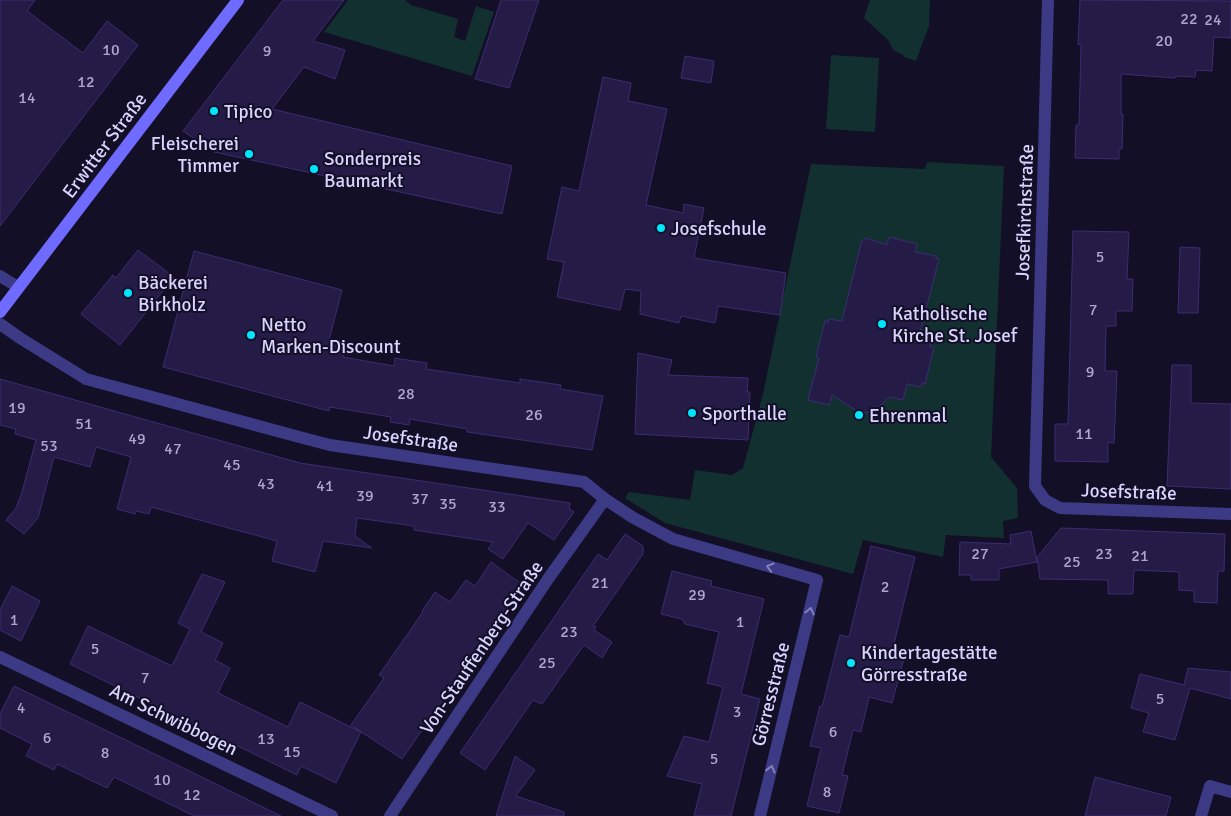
<svg xmlns="http://www.w3.org/2000/svg" width="1231" height="816" font-family="Signika,sans-serif">
	<rect width="100%" height="100%" fill="#130f26"/>
	<path fill="#12302f" d="M348 0H405L411 5 458 19 454 37 465 41 476 6 494 12 472 76 324 32Z
		M870 0H930L929 26 916 61 904 57 903 55 893 50 889 41 864 18Z
		M831 55 879 58 875 132 826 129Z
		M927 162 1004 166 991 457 1017 488 1018 518 1003 521 1004 538 946 535 943 557 863 540 853 574 665 523 625 498 629 492 690 500 695 470 732 475 743 468 763 394 811 164 925 169Z"/>
	<path fill="#241b47" stroke="#3b2d73" d="M0 0H35L27 11 83 53 107 21 138 45 0 226Z
		M283 0H344L313 41 345 50 335 79 304 67 272 109 512 166 502 214 214 152 183 131Z
		M501 0H539L509 88 475 79Z
		M1080 0 1231 1V38L1214 37 1212 71 1196 70 1195 77 1175 76V78L1121 74V114H1123L1122 149H1119V159L1075 158 1076 125H1079L1081 45 1078 44Z
		M685 56 714 61 711 83 681 78Z
		M603 77 631 83 628 101 667 109 646 205 683 213 684 204 704 208 694 258 786 273 780 315 718 306 715 323 681 316 679 323 640 314 641 291 625 289 620 310 557 297 564 262 547 259 562 187 579 191Z
		M1073 231 1129 232 1127 279H1133L1132 311H1116V326H1106L1105 371H1117L1114 443 1108 442V462L1055 461V424H1068Z
		M889 237 917 244 915 252 936 256V258L939 259 918 340 931 343 930 347H934L925 384 922 383 921 387 907 384 903 400 890 397 872 412 860 413 832 395 829 405 808 400 819 358 816 357 825 321 828 322 829 319 842 321 862 240H864L865 238 887 245Z
		M1180 247 1200 248 1198 313H1178Z
		M138 250 174 277 120 345 81 314 113 275 116 278Z
		M194 251 342 290 328 344 346 348 343 357 394 366 395 358 427 363 426 369 520 383V379L561 385 560 389 603 396 592 450 467 432V429L410 419 409 425 390 422 391 417 330 407 329 411 163 367Z
		M638 353 672 360 668 375 748 378 747 392H750L748 440 635 434Z
		M1172 365H1191V403L1231 404V489L1167 486Z
		M0 379 300 463 570 503 569 509 574 512 554 540 528 523 503 559 488 549 493 542 414 530V526L357 518 355 536 372 548 323 541 315 572 272 561 277 541 151 507 149 514 136 511 135 514 117 509 131 457 96 447 90 467 54 457 38 518 24 534 6 520 16 508 22 492 36 440 15 434 16 429 0 425Z
		M1061 528 1225 534 1224 571H1218L1217 603 1194 602V591L1179 590V572L1134 570 1133 594H1108V580L1040 579 1037 557Z
		M1031 531 1037 562 999 569V580H971V575H959L960 542 1011 544 1010 535Z
		M625 534 643 546V554L593 626 596 627 594 630 612 642 602 658 584 645 542 704 533 700 485 770 460 753 598 554 607 560Z
		M871 546 915 557 893 648 906 651 892 703 869 697 861 732 853 730 842 775 848 776 839 813 807 806 821 748 810 746 820 706 822 707 840 635 849 637Z
		M491 562 523 585 402 759 351 725 384 678 379 675 423 612 422 611 435 592 450 602 466 580 475 586Z
		M672 571 712 581 711 586 764 599 741 694 760 699 731 816H694L702 784 667 776 684 736 709 742 723 687 707 683 719 632 685 624 682 619 661 614Z
		M202 574 225 582 201 632 223 643 215 660 230 668 218 693 288 727 300 702 361 732 336 783 301 766 297 775 70 664 88 626 172 666 190 629 178 623Z
		M12 586 40 601 21 641 0 630V610Z
		M1188 668 1231 672V699L1190 688 1175 740 1143 732 1149 713 1131 708 1140 674 1184 685Z
		M14 686 165 759 281 816H194L114 777 107 788 57 764 54 770 26 756 32 744 0 728V714Z
		M515 756 535 770 516 796 564 812V816H496Z
		M1095 777 1171 797 1166 816H1085Z"/>
	<g fill="none" stroke-linecap="round" stroke-linejoin="round">
		<path stroke="#3d3a85" stroke-width="12" d="M1048 0 1035 486 1045 500 1060 508 1231 514
			M0 276 18 287
			M0 324 20 338 86 379 303 438 330 445 584 482 605 499 632 517 673 539 817 580 760 816
			M0 657 332 816
			M390 816 548 579 605 499
			M1201 816 1210 786 1231 792"/>
		<path stroke="#6f6bff" stroke-width="12" d="M0 312 238 0"/>
	</g>
	<defs><path id="oneway-chevron" d="M-2-3.5L2.5 0L-2 3.5" fill="none" stroke-width="1.6" stroke-linecap="round" stroke-linejoin="round" transform="scale(1.25)"/></defs>
	<g stroke="#837fbc">
		<use href="#oneway-chevron" transform="translate(770 567) rotate(-164)"/>
		<use href="#oneway-chevron" transform="translate(810 611) rotate(-77)"/>
		<use href="#oneway-chevron" transform="translate(771 769) rotate(-76)"/>
	</g>
	<g fill="#00e5ff" stroke="#130f26" stroke-width="2">
		<circle cx="214" cy="111" r="5"/>
		<circle cx="249" cy="154" r="5"/>
		<circle cx="314" cy="169" r="5"/>
		<circle cx="661" cy="228" r="5"/>
		<circle cx="128" cy="293" r="5"/>
		<circle cx="882" cy="324" r="5"/>
		<circle cx="251" cy="335" r="5"/>
		<circle cx="692" cy="413" r="5"/>
		<circle cx="859" cy="415" r="5"/>
		<circle cx="851" cy="663" r="5"/>
	</g>
	<g text-anchor="middle" stroke-width="4" stroke-linejoin="round" paint-order="stroke">
		<g font-size="16" fill="#aca6d1">
			<text x="1189" y="24">22</text>
			<text x="1213" y="25">24</text>
			<text x="1164" y="46">20</text>
			<text x="111" y="55">10</text>
			<text x="267" y="56">9</text>
			<text x="86" y="87">12</text>
			<text x="27" y="103">14</text>
			<text x="1100" y="262">5</text>
			<text x="1093" y="315">7</text>
			<text x="1090" y="377">9</text>
			<text x="406" y="399">28</text>
			<text x="17" y="413">19</text>
			<text x="534" y="420">26</text>
			<text x="84" y="429">51</text>
			<text x="1084" y="439">11</text>
			<text x="137" y="444">49</text>
			<text x="49" y="451">53</text>
			<text x="173" y="454">47</text>
			<text x="232" y="470">45</text>
			<text x="266" y="489">43</text>
			<text x="325" y="491">41</text>
			<text x="365" y="501">39</text>
			<text x="420" y="504">37</text>
			<text x="448" y="509">35</text>
			<text x="497" y="512">33</text>
			<text x="980" y="559">27</text>
			<text x="1104" y="559">23</text>
			<text x="1140" y="561">21</text>
			<text x="1072" y="567">25</text>
			<text x="600" y="588">21</text>
			<text x="885" y="592">2</text>
			<text x="697" y="600">29</text>
			<text x="14" y="625">1</text>
			<text x="740" y="627">1</text>
			<text x="569" y="637">23</text>
			<text x="95" y="654">5</text>
			<text x="547" y="668">25</text>
			<text x="145" y="683">7</text>
			<text x="1160" y="704">5</text>
			<text x="21" y="713">4</text>
			<text x="737" y="717">3</text>
			<text x="833" y="737">6</text>
			<text x="47" y="743">6</text>
			<text x="266" y="744">13</text>
			<text x="292" y="757">15</text>
			<text x="105" y="758">8</text>
			<text x="714" y="764">5</text>
			<text x="162" y="785">10</text>
			<text x="827" y="797">8</text>
			<text x="192" y="800">12</text>
		</g>
		<g font-size="19" fill="#d9d4ff" stroke="#130f26" text-anchor="start">
			<text x="224" y="118">Tipico</text>
			<text x="239" y="150" text-anchor="end">Fleischerei<tspan x="239" dy="22">Timmer</tspan></text>
			<text x="324" y="165">Sonderpreis<tspan x="324" dy="22">Baumarkt</tspan></text>
			<text x="671" y="235">Josefschule</text>
			<text x="138" y="289">Bäckerei<tspan x="138" dy="22">Birkholz</tspan></text>
			<text x="892" y="320">Katholische<tspan x="892" dy="22">Kirche St. Josef</tspan></text>
			<text x="261" y="331">Netto<tspan x="261" dy="22">Marken-Discount</tspan></text>
			<text x="702" y="420">Sporthalle</text>
			<text x="869" y="422">Ehrenmal</text>
			<text x="861" y="659">Kindertagestätte<tspan x="861" dy="22">Görresstraße</tspan></text>
		</g>
		<g font-size="19" fill="#d9d4ff" stroke="#130f26">
			<text transform="translate(104 145) rotate(-53)" y="7">Erwitter Straße</text>
			<text transform="translate(1024 212) rotate(-88)" y="7">Josefkirchstraße</text>
			<text transform="translate(411 438) rotate(8)" y="7">Josefstraße</text>
			<text transform="translate(1129 491) rotate(2)" y="7">Josefstraße</text>
			<text transform="translate(481 647) rotate(-56)" y="7">Von-Stauffenberg-Straße</text>
			<text transform="translate(770 694) rotate(-76)" y="7">Görresstraße</text>
			<text transform="translate(174 719) rotate(26)" y="7">Am Schwibbogen</text>
		</g>
	</g>
</svg>
